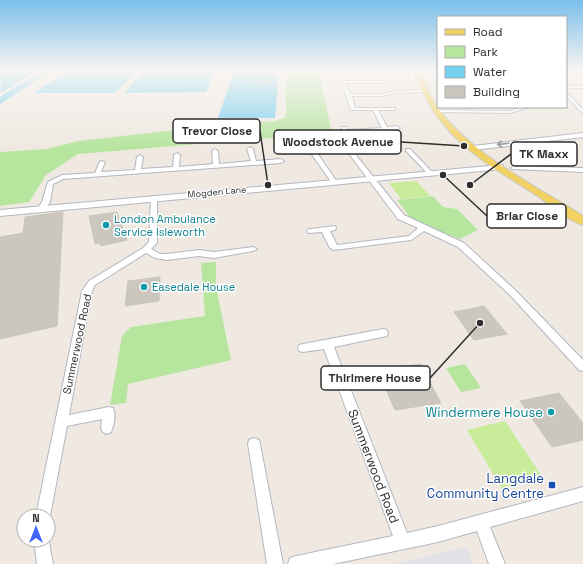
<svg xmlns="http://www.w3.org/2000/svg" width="583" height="564" font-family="'Space Grotesk',sans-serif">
	<rect width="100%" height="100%" fill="#efe9e1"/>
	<path fill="#e3e1e8" d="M467 547 473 564H392Z"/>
	<path fill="#b6e59e" d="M286 70H322L323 76 320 77 332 133 78 154 46 175 29 202 0 206V152L47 149 78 141 228 124 275 121 286 117Z
		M433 196 443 207 457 209 478 230 460 239 413 221 397 200Z
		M216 262V287L231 360 128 384 126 403 110 405 122 336 131 327 205 316 201 263Z
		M465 364 481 388 461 392 446 368Z"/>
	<path fill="#c9ec9a" d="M416 181 430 196 401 199 389 183Z
		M505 421 543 478 502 489 467 430Z"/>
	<path fill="#75cff0" d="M0 70H37L1 93Z
		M68 70H139L115 93H34Z
		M144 70H216L206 92 125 93Z
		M233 74H278V82L236 83H278L275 118H218Z"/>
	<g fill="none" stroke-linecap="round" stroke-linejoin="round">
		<path fill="#75cff0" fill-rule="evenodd" d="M43 70H52L0 104V97Z"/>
	</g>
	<path fill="#cbc7bf" stroke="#cbc5ba" d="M63 212 57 326 0 339V237L23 233 25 217Z
		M117 212 127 240 101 246 100 243 95 244 89 216Z
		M160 277 159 301 125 306 128 281Z
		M484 306 507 334 474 340 454 312Z
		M420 364 441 403 395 410 378 371Z
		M559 393 583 423V440L552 447 520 401Z"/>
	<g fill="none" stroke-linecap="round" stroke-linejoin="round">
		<g stroke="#b4b7c1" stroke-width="2">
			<path id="street" d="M407 70H411L415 81H422L423 83H412Z
				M341 81H388L390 82 388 83H345L350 94H383L396 91 425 90 427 91 425 92 396 93 383 96H352L355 108H395V110H378L387 127 397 126 400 128 397 130 345 134 342 132V127H346L347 130 382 128 373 110H351Z
				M566 86H583V88H566Z
				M566 92 583 110V114L566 96Z
				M523 107H530L510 113 437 112 435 111 437 110 510 111Z
				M583 133V137L473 150 470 148 473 146Z
				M307 142 313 145V147L337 182 336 183H332L308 149 300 146Z
				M250 147 253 149 256 161 281 159 284 161 281 163 63 179 53 184 50 202 45 210H39L38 208 42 202 48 182 62 175 95 173 100 161 105 162 101 172 135 170 137 157 140 155 143 157 141 169 173 167 174 155 177 153 180 155 179 167 213 164 212 151 215 149 218 151 219 164 251 161 247 149Z
				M406 149H410L432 172V174H428L406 151Z
				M351 154H355L404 215 464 243 516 291 583 360V371L579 370 510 295 458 247 424 231 411 240 334 250 330 248 322 232 308 233 307 231 308 229H311L335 226 336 228 335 230 330 231 337 245 409 236 418 228 398 219 350 155Z
				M514 166 583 168V172L512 169 511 168Z
				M154 196 157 198V243L151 249 160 254H167L199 250 214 252 253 247 257 249 253 251 214 258 199 256 167 260 155 258 146 253 95 285 92 291 69 415 109 407 113 408C116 415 114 425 111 432L107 434 103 432 101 428 102 419 67 426 50 516 48 521V516H36L82 291 89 281 143 248 149 242 151 198Z
				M383 329 387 330 388 333 387 336 334 347 407 533 438 526 583 487V501L490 527 505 564H489L477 531 438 542 333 564H288L290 558 296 556 393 536 324 349 303 352 299 351 298 348 299 345 303 344Z
				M254 438 259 440 260 444 283 564H267L248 444 249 440Z
				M48 536 53 564H37L34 540H48Z"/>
		</g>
		<g stroke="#b4b7c1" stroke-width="2">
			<path id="secondary" d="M500 165H503V169L0 216V210Z"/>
		</g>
		<g stroke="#c9c9c9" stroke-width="2">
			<path id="primary" d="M419 70H425C422 79 427 88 431 96 459 149 533 184 583 216V225C568 221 552 206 539 197 496 169 448 144 425 96 420 88 416 79 419 70Z"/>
		</g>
		<use href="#street" fill="#fff" fill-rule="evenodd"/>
		<use href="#secondary" fill="#fff" fill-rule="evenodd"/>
		<use href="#primary" fill="#f2d163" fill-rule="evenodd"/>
	</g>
	<defs><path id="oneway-shaft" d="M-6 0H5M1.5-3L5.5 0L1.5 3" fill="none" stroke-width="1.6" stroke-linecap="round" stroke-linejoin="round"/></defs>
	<use stroke="#969696" href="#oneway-shaft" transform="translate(503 144) rotate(173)"/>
	<linearGradient id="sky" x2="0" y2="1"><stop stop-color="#7abfeb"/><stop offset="0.47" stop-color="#f8f5f2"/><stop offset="1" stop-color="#f8f5f2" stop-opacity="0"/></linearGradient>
	<rect width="583" height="149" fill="url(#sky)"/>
	<g fill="#0f9aa8" stroke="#fff" stroke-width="1.5">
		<circle cx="106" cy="225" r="4"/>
		<circle cx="144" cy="287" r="4"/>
		<circle cx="551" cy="412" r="4"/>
	</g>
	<rect fill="#1a4fb4" stroke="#fff" stroke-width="1.5" x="548" y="481" width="8" height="8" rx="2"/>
	<g text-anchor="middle" stroke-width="3" stroke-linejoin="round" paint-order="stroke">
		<g font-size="9" fill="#2e2e2e" stroke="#fff">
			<text transform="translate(217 192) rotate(-5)" y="3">Mogden Lane</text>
		</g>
		<g font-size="11" fill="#0d838f" stroke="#fff" text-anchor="start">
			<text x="114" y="223">London Ambulance<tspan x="114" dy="13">Service Isleworth</tspan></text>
			<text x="152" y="291">Easedale House</text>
		</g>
		<g font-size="11" fill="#2e2e2e" stroke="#fff">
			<text transform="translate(77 344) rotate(-78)" y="4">Summerwood Road</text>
		</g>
		<g font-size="13" fill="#0d838f" stroke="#fff" text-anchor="end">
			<text x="543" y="417">Windermere House</text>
		</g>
		<g font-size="13" fill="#2e2e2e" stroke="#fff">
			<text transform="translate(374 466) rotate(69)" y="5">Summerwood Road</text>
		</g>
		<g font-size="13" fill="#164399" stroke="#fff" text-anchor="end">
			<text x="544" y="483">Langdale<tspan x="544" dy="15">Community Centre</tspan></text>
		</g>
	</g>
	<path fill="none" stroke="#2e2e2e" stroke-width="1.5" d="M268 185L260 131M464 146L401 142M470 185L511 154M443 175L487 216M480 323L430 378"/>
	<g fill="#2e2e2e" stroke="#fff" stroke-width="1.5">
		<circle cx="268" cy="185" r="4"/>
		<circle cx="464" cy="146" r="4"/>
		<circle cx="470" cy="185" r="4"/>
		<circle cx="443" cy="175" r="4"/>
		<circle cx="480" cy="323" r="4"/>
	</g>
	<g fill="#fff" stroke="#2e2e2e" stroke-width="1.5">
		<rect x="173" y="119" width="87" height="24" rx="4"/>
		<rect x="274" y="130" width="127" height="24" rx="4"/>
		<rect x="511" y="142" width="66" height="24" rx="4"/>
		<rect x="487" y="204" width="79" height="24" rx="4"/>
		<rect x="321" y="366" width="109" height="24" rx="4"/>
	</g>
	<g font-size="12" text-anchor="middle" font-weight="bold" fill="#2e2e2e">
		<text x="217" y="135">Trevor Close</text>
		<text x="338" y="146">Woodstock Avenue</text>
		<text x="544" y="158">TK Maxx</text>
		<text x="527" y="220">Briar Close</text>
		<text x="375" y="382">Thirlmere House</text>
	</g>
	<rect x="437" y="16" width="130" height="92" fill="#ffffff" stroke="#ababab"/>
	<rect x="445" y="29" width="20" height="6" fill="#f2d163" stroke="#ababab"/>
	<text x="473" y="36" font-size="12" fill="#2e2e2e">Road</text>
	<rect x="445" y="46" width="20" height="12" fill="#b6e59e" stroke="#ababab"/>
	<text x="473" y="56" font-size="12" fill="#2e2e2e">Park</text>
	<rect x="445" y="66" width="20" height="12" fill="#75cff0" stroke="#ababab"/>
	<text x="473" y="76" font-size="12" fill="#2e2e2e">Water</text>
	<rect x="445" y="86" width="20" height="12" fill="#cbc7bf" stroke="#ababab"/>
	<text x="473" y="96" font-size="12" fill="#2e2e2e">Building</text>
	<g transform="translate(36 528)"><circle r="19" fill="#ffffff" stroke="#ababab"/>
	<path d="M0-3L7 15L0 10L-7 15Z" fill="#4264fb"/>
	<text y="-6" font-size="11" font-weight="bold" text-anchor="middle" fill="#2e2e2e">N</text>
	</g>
</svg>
